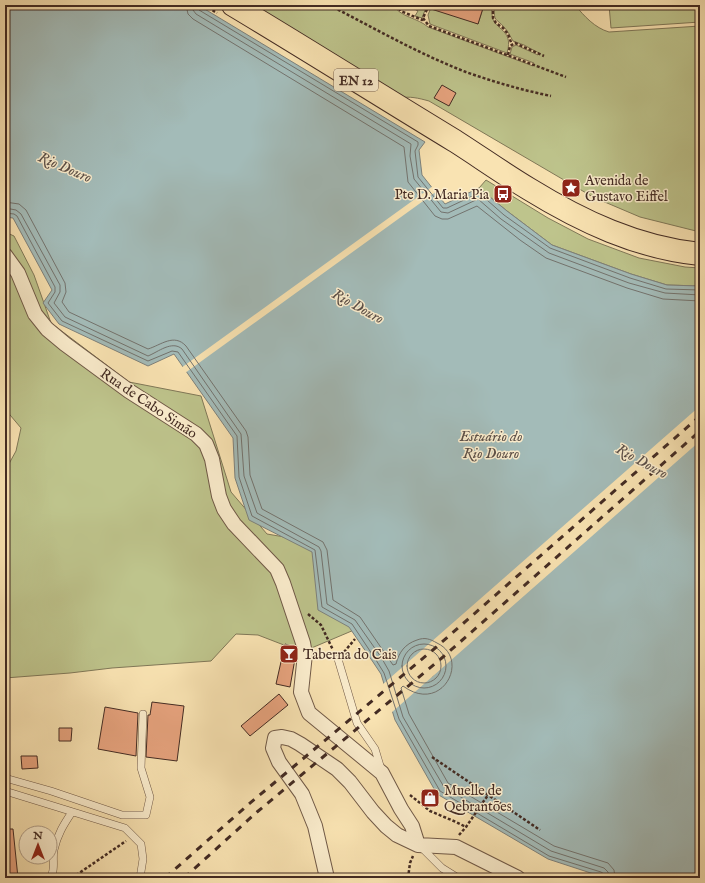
<svg xmlns="http://www.w3.org/2000/svg" width="705" height="883" font-family="'IM FELL English',serif">
	<rect width="100%" height="100%" fill="#f9e3b2"/>
	<filter id="stains"><feTurbulence type="fractalNoise" baseFrequency=".005" numOctaves="4"/><feColorMatrix values="0 0 0 0 .2 0 0 0 0 .09 0 0 0 0 .02 0 0 0 .5 -.17"/></filter>
	<radialGradient id="worn" r=".72"><stop offset=".6" stop-color="#630" stop-opacity="0"/><stop offset="1" stop-color="#630" stop-opacity=".3"/></radialGradient>
	<path fill="#bec48c" stroke="#807858" d="M245 5H393C400 17 418 18 428 27L533 66 534 63 510 54 512 47 516 45 538 55 539 53 524 45 513 41C510 36 508 31 504 27 496 18 494 22 494 8L488 5H575C584 16 595 28 609 32L700 26V232L640 217 593 197 429 101C418 98 410 96 399 98Z
		M407 5H427L422 18 415 16 418 11Z
		M432 5 478 24 484 5 492 10C490 32 515 26 507 53L430 24 428 15Z
		M609 5H700V22L611 28Z
		M486 180 548 218 588 239 639 258 685 267 700 268V286L667 285 631 274 552 245 507 211 479 188Z
		M5 232 14 236 34 275 51 323 129 382 201 396 231 492 267 534 296 539H325L354 630 302 652 258 635 236 634 211 661 112 668 70 673 5 678V471L16 451 21 428 5 409Z"/>
	<path fill="#a3bbb8" stroke="#7d817c" fill-rule="evenodd" d="M5 5H198L425 142 419 150 422 175 445 204 479 188 507 211 552 245 631 274 667 285 700 286V878H606L548 859 437 794 395 720 381 674 373 662 349 627 318 610 312 552 249 520 235 478 233 438 174 354 148 366 59 324 43 303 52 290 13 218 5 217ZM425 653 434 658 437 667 433 676 423 680 414 675 411 666 415 657Z"/>
	<path fill="#f9e3b2" fill-rule="evenodd" d="M433 186 437 191 185 373 181 368Z
		M700 406V441L391 713 382 685ZM425 655 432 659 435 667 431 675 424 678 416 674 413 666 417 658Z"/>
	<g fill="none" stroke-linecap="round" stroke-linejoin="round">
		<path stroke="#73736e" stroke-width="1" d="M186 5 188 14 193 19 404 147 408 182 435 216 442 219H448L477 206 520 240 546 258 627 288 663 299 700 301
			M192 5 193 10 196 14 411 144 410 156 414 179 441 212 448 213 478 199 501 219 549 253 629 283 665 293 700 295
			M197 5 199 10 418 142V145L415 151 418 177 443 208H447L479 193 504 215 550 248 630 278 666 289 700 290
			M5 202 19 204 26 210 65 283 66 292 62 302 69 312 148 349C161 345 174 333 186 346L246 431 248 437 250 475 262 509 323 542 327 550 333 600 360 617 393 665 396 664C399 652 405 644 417 640 425 637 430 639 437 643 471 659 442 715 403 686L401 688 409 714 448 783 554 846 608 863 614 870 615 878
			M5 208 16 210 21 214 60 285V292L54 303 65 317 148 356C158 352 172 340 182 349L241 434 244 476 257 513 319 547 321 551 327 604 355 620 381 657 389 671 403 717 444 787 551 851 604 868 608 872 609 878
			M5 213 14 214 17 216 55 287V292L48 303 62 321 148 361 172 351 178 352 237 436 239 477 252 516 315 550 322 607 352 624 376 660 384 673 399 719 440 791 549 856 601 872 604 874V878
			M402 666a22 22 0 1 1 44 0a22 22 0 1 1-44 0Z
			M407 666a17 17 0 1 1 34 0a17 17 0 1 1-34 0Z"/>
	</g>
	<path fill="#e7a37e" stroke="#432b23" d="M428 5H484L478 24 428 8Z
		M442 85 456 93 449 106 434 98Z
		M285 644 295 647 296 653 290 687 276 684Z
		M279 694 288 705 250 736 241 726Z
		M152 702 184 706 177 761 146 757 148 715H150Z
		M105 707 138 713 136 756 98 749Z
		M59 728H72L71 741H59Z
		M21 756H37L38 768 22 769Z
		M5 829H13L18 878H5Z"/>
	<g fill="none" stroke-linecap="round" stroke-linejoin="round">
		<g stroke="#705947" stroke-width="8">
			<path id="service" d="M338 659 357 723 375 749 381 769
				M5 778 51 791 122 815H146L150 797 141 768 143 714
				M5 791 125 828 141 844 143 859 140 878
				M420 846 442 868 458 878
				M50 878C56 870 52 859 54 850 57 835 64 824 72 812"/>
		</g>
		<g stroke="#705947" stroke-width="16">
			<path id="minor" d="M5 255 18 273 35 314 47 329 65 344 129 391 196 434 206 444 212 459 219 496 224 509 234 524 277 569 283 583 303 643 305 654 301 692 309 713 382 773 401 809 412 826 418 845
				M327 878 315 826 302 794 279 762 273 748 275 738 282 737 291 739 300 744 337 769 350 782 373 812 386 826 397 835 418 845 456 847 518 878"/>
		</g>
		<g stroke="#432b23" stroke-width="24">
			<path id="primary" d="M233 5C308 50 381 96 455 141 480 157 504 174 529 189 581 221 638 248 700 254"/>
		</g>
		<path stroke="#432b23" stroke-width="2.5" stroke-dasharray="3 2" stroke-linecap="butt" d="M204 5 217 13
			M329 5C374 28 419 54 466 72 494 82 522 90 551 96
			M395 5 401 11 422 20 429 5
			M486 5 493 9V18L496 23 503 28 508 34 512 45
			M423 18 429 26 566 77
			M508 55 510 46 515 43 544 56
			M308 614 321 625 333 650
			M344 652 355 639
			M432 757 540 830
			M410 795 430 811 456 822 466 827
			M459 835 466 827 488 795
			M72 878 126 841
			M408 878 410 863 413 856"/>
		<use href="#service" stroke="#fbedcd" stroke-width="7"/>
		<use href="#minor" stroke="#fbedcd" stroke-width="14"/>
		<use href="#primary" stroke="#f9e3b2" stroke-width="22"/>
		<path stroke="#432b23" stroke-width="3" stroke-dasharray="7 7" stroke-linecap="butt" d="M165 878 249 804 434 649 700 416
			M184 878 257 812 443 657 700 431"/>
	</g>
	<defs>
		<g id="sight-square" transform="scale(1)"><rect x="-9" y="-9" width="18" height="18" rx="4" fill="#8f2418" stroke="#fbedcd"/><path d="M0-6L1.8-2.2L6-1.7L2.9 1.2L3.7 5.4L0 3.3L-3.7 5.4L-2.9 1.2L-6-1.7L-1.8-2.2Z" fill="#fff"/></g>
		<g id="bus-square" transform="scale(1)"><rect x="-9" y="-9" width="18" height="18" rx="4" fill="#8f2418" stroke="#fbedcd"/><path d="M-5-6H5V4H4V6H2V4H-2V6H-4V4H-5ZM-3.5-4V0h7V-4ZM-3.5 1.2v1.5H-2V1.2ZM2 1.2v1.5H3.5V1.2Z" fill="#fff"/></g>
		<g id="bar-square" transform="scale(1)"><rect x="-9" y="-9" width="18" height="18" rx="4" fill="#8f2418" stroke="#fbedcd"/><path d="M-6-5H6L.8 .8V4.5H3.5V6h-7V4.5H-.8V.8Z" fill="#fff"/></g>
		<g id="shop-square" transform="scale(1)"><rect x="-9" y="-9" width="18" height="18" rx="4" fill="#8f2418" stroke="#fbedcd"/><path d="M-5-2.5h2.3a2.7 3.5 0 0 1 5.4 0H5L5.5 6h-11ZM-1.5-2.5h3a1.5 2.3 0 0 0-3 0Z" fill="#fff"/></g>
	</defs>
	<g fill-rule="evenodd">
		<use href="#sight-square" x="571" y="188"/>
		<use href="#bus-square" x="503" y="194"/>
		<use href="#bar-square" x="289" y="654"/>
		<use href="#shop-square" x="430" y="798"/>
	</g>
	<g text-anchor="middle" stroke-width="3" stroke-linejoin="round" paint-order="stroke">
		<rect fill="#fbedcd" stroke="#7a6556" stroke-width="1" x="334" y="69" width="44" height="22" rx="3"/>
		<g font-size="13" font-weight="bold" fill="#432b23">
			<text x="356" y="85">EN 12</text>
		</g>
		<g font-size="14" fill="#432b23" stroke="#fbedcd" text-anchor="start">
			<text x="585" y="185">Avenida de<tspan x="585" dy="16">Gustavo Eiffel</tspan></text>
			<text x="489" y="199" text-anchor="end">Pte D. Maria Pia</text>
			<text x="303" y="659">Taberna do Cais</text>
			<text x="444" y="795">Muelle de<tspan x="444" dy="16">Qebrantões</tspan></text>
		</g>
		<g font-size="14" fill="#432b23" stroke="#fbedcd">
			<text transform="translate(149 403) rotate(34)" y="5">Rua de Cabo Simão</text>
		</g>
		<g font-size="15" font-style="italic" fill="#5b4f48" stroke="#fbedcd">
			<text transform="translate(65 167) rotate(23)" y="5">Rio Douro</text>
			<text transform="translate(358 306) rotate(29)" y="5">Rio Douro</text>
			<text x="491" y="441">Estuário do<tspan x="491" dy="17">Rio Douro</tspan></text>
			<text transform="translate(642 461) rotate(29)" y="5">Rio Douro</text>
		</g>
	</g>
	<rect width="705" height="883" fill="none" stroke="#f9e3b2" stroke-width="20"/>
	<rect x="6" y="6" width="693" height="871" fill="none" stroke="#432b23" stroke-width="2"/>
	<rect x="10" y="10" width="685" height="863" fill="none" stroke="#432b23"/>
	<g transform="translate(38 845)"><circle r="19" fill="#fbedcd" stroke="#b19f89"/>
	<path d="M0-3L7 15L0 10L-7 15Z" fill="#8f2418"/>
	<text y="-6" font-size="11" font-weight="bold" text-anchor="middle" fill="#432b23">N</text>
	</g>
	<rect width="100%" height="100%" filter="url(#stains)"/>
	<rect width="100%" height="100%" fill="url(#worn)"/>
</svg>
